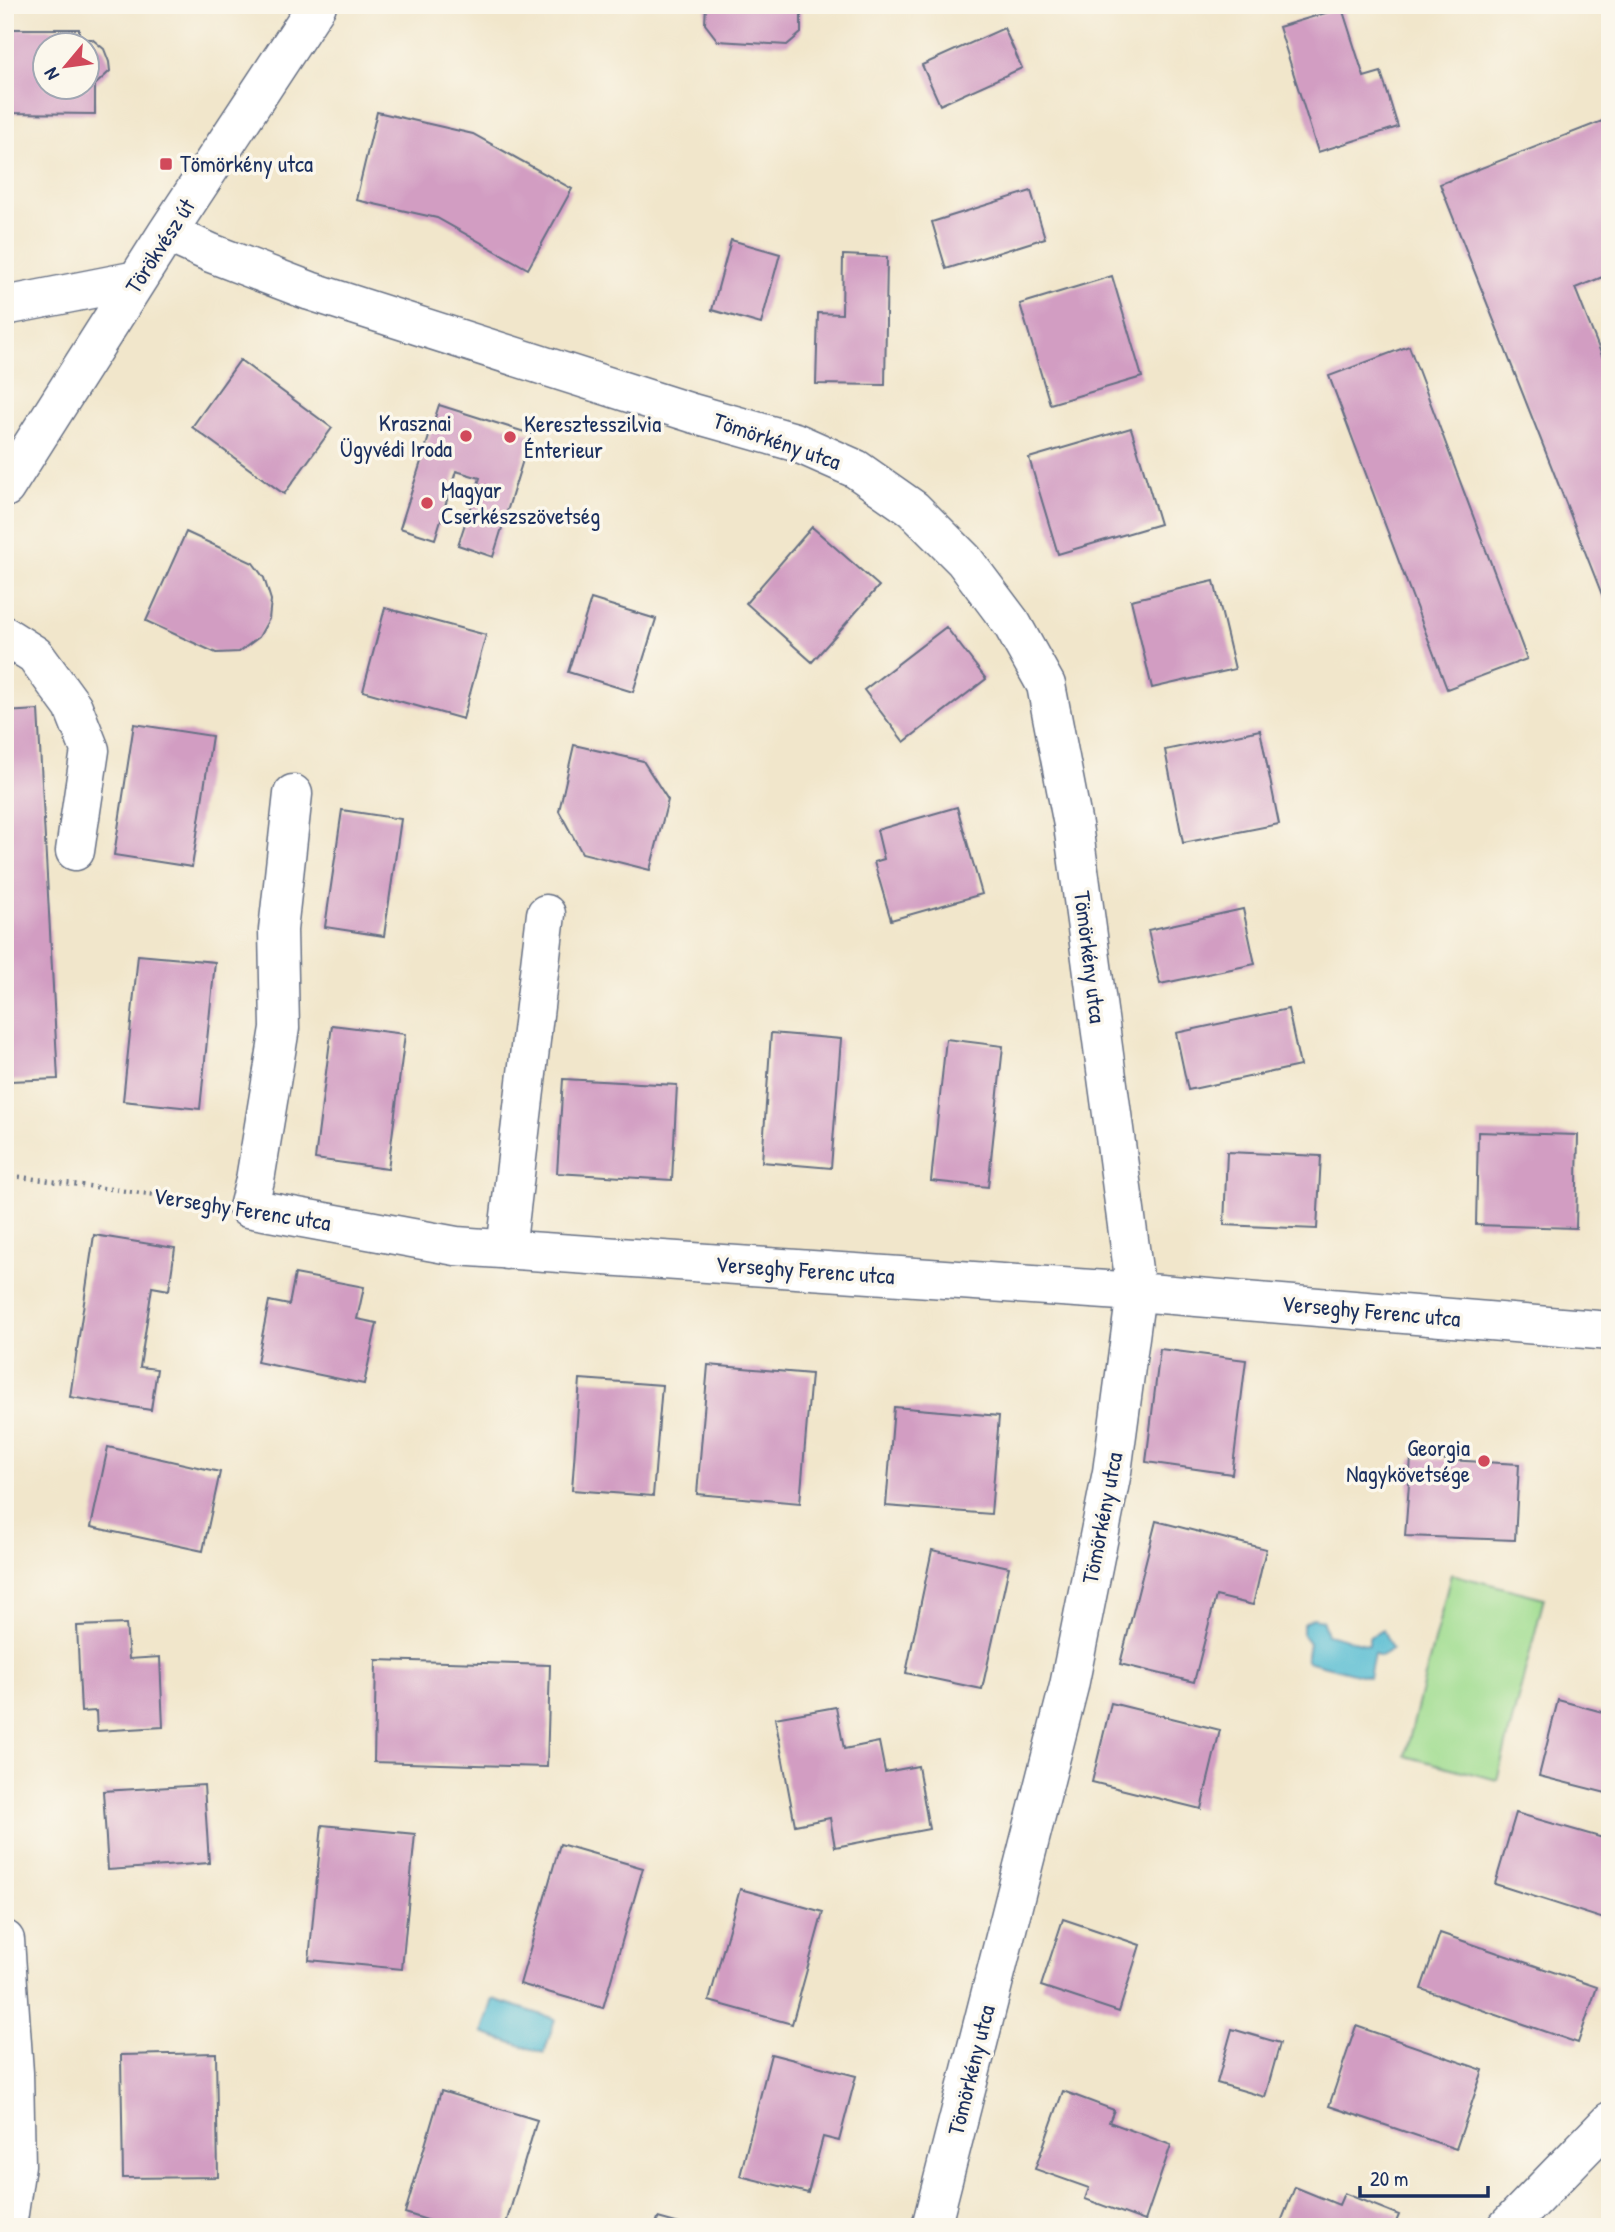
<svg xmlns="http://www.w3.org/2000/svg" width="1615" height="2232" font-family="'Patrick Hand',sans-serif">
	<rect width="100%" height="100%" fill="#fbf7ec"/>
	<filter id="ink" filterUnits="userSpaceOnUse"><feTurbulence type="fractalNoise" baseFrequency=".0143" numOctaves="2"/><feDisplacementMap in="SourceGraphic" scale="14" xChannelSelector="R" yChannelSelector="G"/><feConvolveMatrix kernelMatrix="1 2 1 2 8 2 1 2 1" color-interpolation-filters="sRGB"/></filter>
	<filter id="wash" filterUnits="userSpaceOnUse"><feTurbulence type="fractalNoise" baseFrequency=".00686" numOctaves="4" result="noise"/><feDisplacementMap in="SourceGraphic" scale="28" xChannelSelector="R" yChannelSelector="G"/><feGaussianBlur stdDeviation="1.57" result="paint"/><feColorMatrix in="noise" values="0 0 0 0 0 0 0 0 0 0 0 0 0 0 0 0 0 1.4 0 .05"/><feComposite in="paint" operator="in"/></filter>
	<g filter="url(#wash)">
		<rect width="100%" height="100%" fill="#f1e6cb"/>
		<path fill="#a1dd91" stroke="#5e8678" stroke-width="2" d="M1451 1574 1544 1598 1497 1780 1405 1756Z"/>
		<path fill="#55bcd2" stroke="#387698" stroke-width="2" d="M1313 1618 1322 1620 1327 1634 1369 1645V1637L1383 1630 1392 1649 1380 1656 1374 1653 1369 1677 1306 1661 1309 1643 1303 1635V1624Z
			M493 1999 555 2019 544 2053 482 2033Z"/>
		<g id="blocks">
			<path fill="#d29dc2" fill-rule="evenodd" d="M706 5H801V33L787 45 718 41 705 24Z
				M1342 8 1364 77 1381 72 1398 127 1318 152 1279 27Z
				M1004 28 1022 68 940 105 922 65Z
				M5 29H79V39H92L104 49 109 62 110 71 95 85V114L5 113ZM46 46H88V88H46Z
				M377 112 473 134 572 189 528 269 437 218 356 200Z
				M1610 118V274L1575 288 1610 376V615L1440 184Z
				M1031 191 1045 238 946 269 932 222Z
				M731 240 780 254 761 324 712 310Z
				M843 255 887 257 885 385 816 384 818 313 842 314Z
				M1112 276 1142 377 1050 404 1020 304Z
				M1409 346 1527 659 1447 689 1329 376Z
				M240 360 332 428 284 494 192 427Z
				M439 405 531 434 493 557 458 545 480 478 456 471 435 539 400 528Z
				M1131 428 1160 524 1058 554 1029 458Z
				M812 527 879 586 812 662 746 603Z
				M186 532 253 563 264 578 271 600 269 619 259 637 239 652 216 653 146 621Z
				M1214 581 1235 669 1152 688 1131 600Z
				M591 599 656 619 633 692 568 672Z
				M385 608 486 635 463 719 363 691Z
				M946 627 986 679 904 742 864 690Z
				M38 710 58 1079 10 1081 5 991V712Z
				M134 724 212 736 192 867 114 855Z
				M1260 730 1279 824 1183 843 1165 750Z
				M574 745 643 761 668 800 650 870 582 853 559 811Z
				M957 807 982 894 891 920 874 862 884 859 877 830Z
				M342 810 401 819 384 936 325 927Z
				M1243 909 1255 964 1160 984 1148 930Z
				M138 955 215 962 200 1109 123 1101Z
				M1288 1009 1300 1066 1188 1090 1176 1033Z
				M332 1025 405 1034 388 1169 315 1159Z
				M771 1033 841 1039 831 1168 762 1162Z
				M946 1039 1003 1046 988 1187 931 1181Z
				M563 1079 677 1085 672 1180 557 1173Z
				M1478 1132 1578 1135 1576 1228 1476 1225Z
				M1227 1152 1321 1156 1317 1229 1224 1225Z
				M94 1235 175 1248 169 1290 152 1287 140 1367 157 1369 151 1410 70 1397Z
				M295 1274 364 1287 357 1319 377 1323 364 1384 257 1362 269 1301 289 1305Z
				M1160 1349 1246 1360 1232 1474 1146 1462Z
				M708 1365 811 1374 800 1503 697 1494Z
				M580 1379 662 1385 653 1496 572 1490Z
				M894 1407 999 1416 991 1514 886 1506Z
				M108 1447 220 1472 203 1551 91 1527Z
				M1411 1458 1519 1464 1515 1540 1405 1536Z
				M1156 1521 1266 1549 1253 1605 1216 1596 1194 1682 1120 1664Z
				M932 1550 1009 1567 982 1689 906 1673Z
				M126 1624 129 1659 160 1657 163 1727 97 1731 96 1711 81 1712 77 1626Z
				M376 1660 550 1665 547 1767 374 1762Z
				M1558 1700 1610 1714V1794L1539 1776Z
				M1111 1703 1220 1730 1201 1809 1092 1782Z
				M836 1707 844 1749 879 1742 885 1772 918 1766 929 1829 835 1847 830 1818 795 1825 775 1718Z
				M204 1785 209 1863 108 1870 103 1791Z
				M1516 1813 1610 1840V1921L1495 1884Z
				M322 1825 415 1834 402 1969 309 1960Z
				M560 1844 643 1868 603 2008 520 1984Z
				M740 1889 823 1912 792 2024 709 2001Z
				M1063 1919 1140 1945 1119 2012 1041 1986Z
				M1440 1933 1597 1987 1578 2043 1421 1989Z
				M1356 2026 1483 2070 1456 2149 1329 2106Z
				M1232 2029 1280 2043 1265 2097 1217 2083Z
				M216 2053 218 2177 123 2178 121 2055Z
				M771 2054 856 2076 839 2141 823 2137 808 2193 740 2176Z
				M441 2091 537 2120 505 2227H449L405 2213Z
				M1063 2091 1114 2110 1109 2122 1171 2145 1145 2221 1085 2199 1089 2188 1035 2169Z
				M1295 2187 1339 2205 1344 2193 1399 2215 1394 2227H1279Z
				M658 2218 687 2226V2227H655Z"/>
		</g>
	</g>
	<g filter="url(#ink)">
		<use href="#blocks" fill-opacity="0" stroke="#666f84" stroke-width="2"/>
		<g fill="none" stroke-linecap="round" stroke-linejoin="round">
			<g stroke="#666f84" stroke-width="41">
				<path id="minor" d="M167 233 211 253 310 291 692 413 795 442 856 469 913 509 964 560 1012 624 1046 685 1073 825 1136 1292 1112 1472 1069 1686 931 2227
					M5 306 137 280
					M5 488 167 233 317 5
					M5 636 35 655 73 707 90 750 75 851
					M293 794 278 930 280 1028 255 1180 248 1208 456 1246 1136 1292 1610 1331
					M506 1250 546 914
					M5 1940 14 2073 16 2165 7 2227
					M1507 2227 1610 2121"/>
			</g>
			<path stroke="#666f84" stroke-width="4.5" stroke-dasharray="2 5" stroke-linecap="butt" d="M5 1175 209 1202"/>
			<use href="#minor" stroke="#fff" stroke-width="38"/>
		</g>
	</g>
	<g fill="#d1495b" stroke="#fbf7ec" stroke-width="2.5">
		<rect x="159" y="157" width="14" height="14" rx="3.5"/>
		<circle cx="466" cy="436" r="7"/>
		<circle cx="510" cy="437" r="7"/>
		<circle cx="427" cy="503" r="7"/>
		<circle cx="1484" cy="1461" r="7"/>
	</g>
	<g text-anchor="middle" stroke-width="7" stroke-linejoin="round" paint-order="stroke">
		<g font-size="23" fill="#1b2f5e" stroke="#fbf7ec" text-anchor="start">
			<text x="180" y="172">Tömörkény utca</text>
			<text x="452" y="431" text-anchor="end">Krasznai<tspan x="452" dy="26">Ügyvédi Iroda</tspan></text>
			<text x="524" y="432">Keresztesszilvia<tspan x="524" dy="26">Énterieur</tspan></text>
			<text x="441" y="498">Magyar<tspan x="441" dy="26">Cserkészszövetség</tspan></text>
			<text x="1470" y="1456" text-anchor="end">Georgia<tspan x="1470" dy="26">Nagykövetsége</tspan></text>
		</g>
		<g font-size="23" fill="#1b2f5e" stroke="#fbf7ec">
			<text transform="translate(160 246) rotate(-57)" y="8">Törökvész út</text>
			<text transform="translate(777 441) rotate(19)" y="8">Tömörkény utca</text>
			<text transform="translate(1090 957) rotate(83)" y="8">Tömörkény utca</text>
			<text transform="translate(242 1209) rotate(9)" y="8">Verseghy Ferenc utca</text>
			<text transform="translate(805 1270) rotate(4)" y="8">Verseghy Ferenc utca</text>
			<text transform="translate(1371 1311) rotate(5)" y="8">Verseghy Ferenc utca</text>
			<text transform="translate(1102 1518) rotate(-79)" y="8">Tömörkény utca</text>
			<text transform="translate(971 2070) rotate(-76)" y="8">Tömörkény utca</text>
		</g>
	</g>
	<rect width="1615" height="2232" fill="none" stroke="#fbf7ec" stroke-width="28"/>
	<g transform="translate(66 66) rotate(241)"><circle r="33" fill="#fbf7ec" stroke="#a1a7b3" stroke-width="2"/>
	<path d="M0-5L12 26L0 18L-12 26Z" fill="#d1495b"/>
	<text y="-10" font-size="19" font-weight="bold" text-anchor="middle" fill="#1b2f5e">N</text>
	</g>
	<path d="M1360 2186v10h128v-10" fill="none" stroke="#1b2f5e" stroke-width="3.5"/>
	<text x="1370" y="2186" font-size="21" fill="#1b2f5e" stroke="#fbf7ec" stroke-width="5" paint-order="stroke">20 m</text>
</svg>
